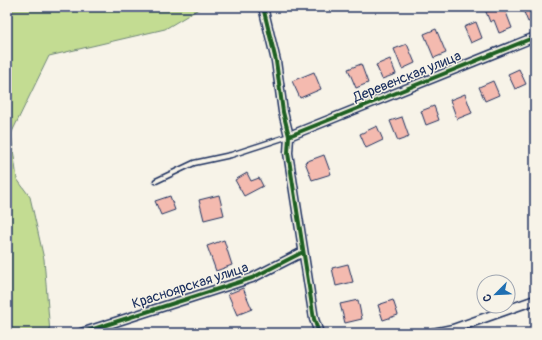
<svg xmlns="http://www.w3.org/2000/svg" width="542" height="340" font-family="Pangolin,sans-serif">
	<rect width="100%" height="100%" fill="#f7f3e8"/>
	<filter id="ink" filterUnits="userSpaceOnUse"><feTurbulence type="fractalNoise" baseFrequency=".025" numOctaves="2"/><feDisplacementMap in="SourceGraphic" scale="8" xChannelSelector="R" yChannelSelector="G"/><feConvolveMatrix kernelMatrix="1 2 1 2 8 2 1 2 1" color-interpolation-filters="sRGB"/></filter>
	<g filter="url(#ink)">
		<path fill="#c3dc92" stroke="#6f8678" d="M7 7H202L165 29 49 56 11 134 17 179 30 197 44 259 50 333H7Z"/>
		<path fill="#f4baaf" stroke="#1b2f5e" d="M484 7H504L512 28 499 33 494 20 490 22Z
			M522 7H535V19L528 22Z
			M476 22 482 38 471 43 464 27Z
			M436 29 446 53 434 58 424 34Z
			M407 44 415 63 402 69 394 49Z
			M390 59 396 74 382 79 376 65Z
			M361 64 368 83 356 88 348 69Z
			M519 69 526 84 515 89 508 74Z
			M314 72 321 89 300 98 292 81Z
			M493 81 499 95 485 101 479 87Z
			M465 94 472 113 457 119 450 100Z
			M434 106 439 120 426 125 421 111Z
			M402 117 409 137 398 141 390 121Z
			M377 126 383 140 366 148 360 134Z
			M324 155 331 174 312 180 305 162Z
			M247 173 251 181 259 178 263 186 244 196 235 180Z
			M219 195 224 215 204 220 199 200Z
			M170 196 175 210 161 215 155 201Z
			M224 240 232 265 216 271 207 246Z
			M348 264 353 282 336 286 332 268Z
			M243 288 252 309 237 315 228 294Z
			M358 300 362 319 345 323 340 304Z
			M393 300 398 315 383 320 378 305Z"/>
		<g fill="none" stroke-linecap="round" stroke-linejoin="round">
			<g stroke="#1b2f5e" stroke-width="7">
				<path id="lane" d="M156 181 194 163 231 155 289 136"/>
			</g>
			<g stroke="#1b2f5e" stroke-width="11">
				<path id="street" d="M263 7 276 61 283 112 289 136 288 153 314 319 319 333
					M289 136 535 37
					M81 333 252 278 303 252
					M433 333 453 329 535 300"/>
			</g>
			<use href="#lane" stroke="#f7f3e8" stroke-width="4"/>
			<use href="#street" stroke="#f7f3e8" stroke-width="8"/>
			<g stroke="#f7f3e8" stroke-width="6">
				<path id="cycleway" d="M263 7 276 61 283 112 289 136 288 153 314 319 319 333
					M289 136 535 37
					M81 333 252 278 303 252"/>
			</g>
			<use href="#cycleway" stroke="#1b5e20" stroke-width="4"/>
		</g>
	</g>
	<g text-anchor="middle" stroke-width="3" stroke-linejoin="round" paint-order="stroke">
		<g font-size="14" fill="#1b2f5e" stroke="#f7f3e8">
			<text transform="translate(407 76) rotate(-22)" y="5">Деревенская улица</text>
			<text transform="translate(190 285) rotate(-18)" y="5">Красноярская улица</text>
		</g>
	</g>
	<rect width="542" height="340" fill="none" stroke="#f7f3e8" stroke-width="24"/>
	<rect x="12" y="12" width="518" height="316" fill="none" stroke="#1b2f5e" stroke-width="1.5" filter="url(#ink)"/>
	<g transform="translate(496 294) rotate(246)"><circle r="19" fill="#f7f3e8" stroke="#9fa5b1"/>
	<path d="M0-3L7 15L0 10L-7 15Z" fill="#1f6fb2"/>
	<text y="-6" font-size="11" font-weight="bold" text-anchor="middle" fill="#1b2f5e">С</text>
	</g>
</svg>
